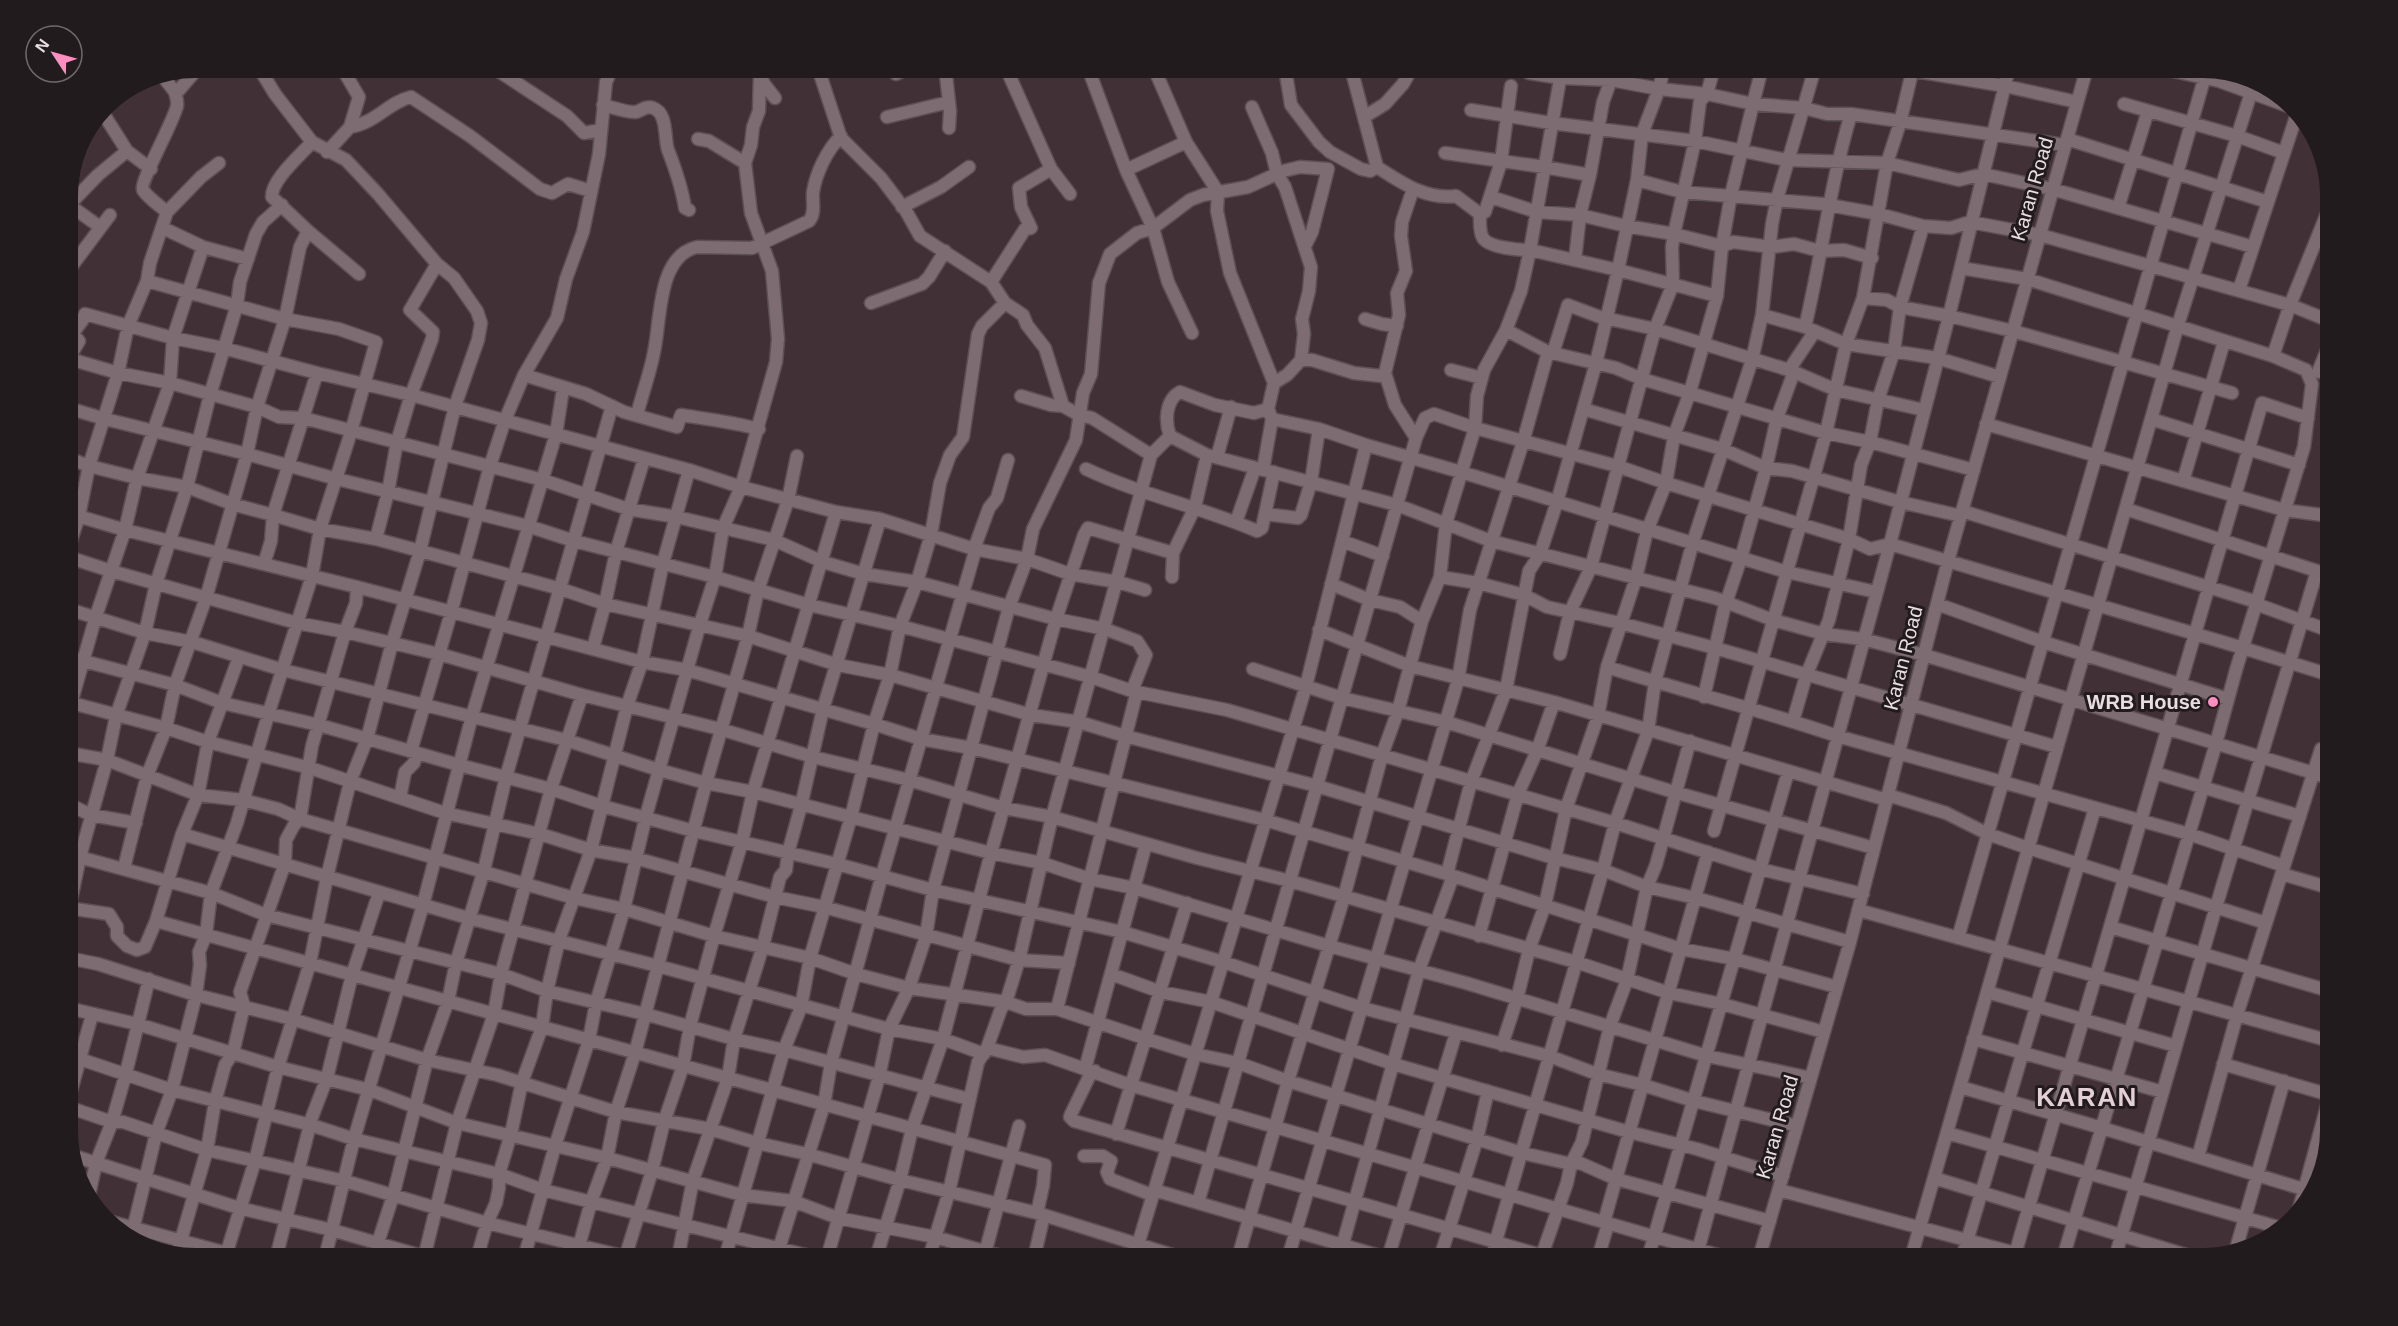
<svg xmlns="http://www.w3.org/2000/svg" width="2398" height="1326" font-family="Helvetica,sans-serif">
	<rect width="100%" height="100%" fill="#413137"/>
	<g fill="none" stroke-linecap="round" stroke-linejoin="round">
		<g stroke="#5d5055" stroke-width="15">
			<path id="minor" d="M494 68 567 116 584 133 601 130
				M818 68 841 138 881 178 906 211 920 236 991 282 1005 303 1023 315 1027 325 1045 348 1063 406
				M1006 68 1051 169 1070 194
				M1088 68 1126 170 1153 228 1168 282 1192 333
				M1154 68 1186 142 1218 192 1217 211 1230 273 1274 383
				M1285 68 1291 105 1319 142 1330 152 1361 169 1370 171 1377 167
				M1351 68 1377 167C1402 183 1426 200 1456 196L1480 214
				M1762 68 1753 104 1804 108 1827 114H1851L2065 145
				M1897 68 2005 86 2077 102
				M2159 68 2219 81 2288 106
				M1529 73 1561 78 1611 80 1603 102 1590 175 1580 215 1575 260
				M161 74 175 92
				M760 74 764 84 775 98
				M896 74 908 68
				M1511 86 1501 162 1485 212 1480 214C1480 221 1479 232 1483 238 1489 248 1520 250 1530 250L1562 68
				M2124 104 2237 136 2284 153
				M603 105C612 107 627 113 636 112 641 111 646 105 653 108 668 113 664 138 668 150 675 168 682 188 685 208L689 210
				M1252 107 1272 153 1277 174 1285 187 1311 267 1309 291 1302 319 1304 334 1301 360 1287 375 1274 383 1268 409 1272 419 1263 470
				M101 110 127 151 151 169
				M1471 110 1551 123 1695 141 1787 160 1887 163 1959 180 1983 174 2052 189 2253 247
				M887 117 949 102
				M1364 117 1385 104 1403 84 1412 68
				M350 127C374 124 389 102 411 97L470 136 540 189 552 193 568 184 591 191
				M949 128 950 111 946 75 951 68
				M2067 139 2268 202
				M327 152 350 127 359 97 342 68
				M1445 153 1544 167 1590 175
				M745 163 751 145 753 127 759 111 760 74
				M1126 170 1186 142
				M1637 180 1682 192 1823 204 1879 214 1923 226 1951 228 1970 222 2040 235 2290 305 2330 321
				M1491 197 1537 212 1580 215 1626 226 1674 234 1722 246 1733 242 1771 247 1794 244 1820 251 1844 250 1872 258
				M68 204 100 227
				M68 206 98 175 127 151
				M902 207 941 187 969 167
				M2118 208 2148 111
				M167 212 201 177 219 163
				M163 228 203 247 248 259
				M308 231 359 274
				M1961 268 2027 279 2273 356 2306 370 2312 384 2304 447 2236 670 2215 747 2063 1258
				M68 271 110 215
				M991 282 1025 229 1031 228 1021 207 1019 188 1051 169
				M2239 290 2297 114
				M1863 298 1887 300 1900 307 1949 316 2013 331 2232 393
				M871 303 922 284 929 277 945 251
				M1762 315 1805 327 1846 344 1937 358 2000 377
				M1365 319 1382 324 1397 326
				M1805 327C1822 256 1830 184 1851 114
				M1506 330 1548 352 1616 368 1642 379 1826 433 1870 442 1974 470
				M1553 353 1568 305 1600 317 1655 329 1789 370
				M2273 356 2290 305 2328 211 2330 197 2328 181
				M70 359 118 373 170 383 257 407 279 417 303 418 543 480 628 509 677 517 774 540 823 562 864 574 917 582 1056 619 1105 629 1137 641 1146 655 1132 691
				M68 360 79 341 73 333 82 321 85 314 173 338 223 348 317 373 411 395 689 470 741 487 836 512 880 519 974 549 1027 559 1070 574 1118 582 1145 590
				M1301 360H1312L1354 373 1381 376 1385 373 1399 315 1397 293 1406 271 1401 236 1402 222 1413 189
				M1451 370 1482 378
				M1794 372 1836 390 1924 410
				M2318 372 2330 343
				M1385 373 1395 405 1416 438
				M524 375 586 394 624 412 677 427 681 415C707 419 733 422 759 429
				M1021 396 1051 405 1063 406 1079 415 1092 418 1151 455
				M68 408 105 419 247 454 337 479 528 526 574 541 715 577 809 605 900 626 1091 677 1132 691 1227 710 1615 823 1760 869 1863 894
				M1268 409 1254 413 1215 405 1180 392C1165 400 1165 422 1170 436L1207 455 1397 505 1491 541 1715 598 1773 620 1824 634 1863 639 1924 655 2330 778
				M1583 409 1722 449 1766 468 1792 471 1900 502 1961 516
				M637 415C642 394 650 374 654 352 661 321 657 256 697 247L752 248 809 221C816 213 812 202 813 192 816 173 827 150 841 136
				M1272 419 1319 429 1366 445 1461 472 1787 572 1876 592
				M2151 419 2299 465
				M1986 424 2284 510 2330 516
				M1217 457 1231 407
				M68 458 89 466 137 478 187 487 232 504 273 515 320 529 376 539 561 589 605 604 748 636 838 665 890 675 1031 715 1079 722 1125 736 1317 786 1554 858 1603 870 1647 887 1696 898 1850 942
				M1086 469C1141 495 1201 507 1257 531L1262 528 1274 472
				M2183 481 2224 342
				M1962 511 2257 602
				M68 513 125 530 357 587 642 662 687 670 874 724 921 739 971 748 1265 820 1447 874
				M1265 514 1298 518 1301 515 1311 482 1319 429
				M1236 522 1255 468
				M376 539 388 492 397 442 411 395 432 339 433 332 410 310 437 264
				M1342 541 1383 556
				M974 549 989 508 997 498 1008 460
				M68 550 79 516 89 466 118 373 128 326 147 281 150 263 167 212C160 206 148 198 143 190 139 183 174 121 177 106 178 101 176 97 175 92L179 90 198 68
				M68 557 111 571 297 623 345 632 439 654 582 695 720 729 813 757 909 780 1004 808 1052 817 1197 858 1290 881 1576 962 1669 993 1722 1004 1824 1032
				M264 564 271 541 273 515 317 373
				M1172 577 1173 553 1195 507 1207 455
				M1440 577 1478 583 1524 595 1547 607 1620 623 1715 648 2057 747
				M1331 584 1370 600 1400 607 1422 621
				M1937 604 2043 642 2228 699
				M2256 604 2330 631
				M68 609 145 633 192 642 283 670 566 740 659 770 706 783 753 792 991 853 1042 863 1090 879 1134 888 1329 946 1466 983 1707 1056 1811 1078
				M1319 630 1410 666 1554 702 1887 800
				M593 648 605 604 616 552 644 459
				M1560 654 1570 612 1591 567 1655 329 1673 284 1672 247 1674 234 1695 141 1700 101 1707 94 1714 68
				M68 657 175 685 222 703 319 725 459 765 551 789 602 806 694 831 837 864 933 890 1122 932 1223 962 1362 1008 1549 1056 1597 1074 1643 1085 1694 1101 1797 1126
				M1607 667C1683 691 1762 710 1837 736L2189 834 2284 866
				M1253 669 1342 698 1446 722 1674 792 1874 848
				M1704 697 1724 609 1741 558 1766 468 1777 418 1794 372 1789 370 1815 331
				M68 702 166 728 208 742 310 768 445 813 540 834 591 850 635 858 775 897 824 907 1019 960 1069 963
				M68 714 96 616 125 530 137 478 170 383 173 338 203 247
				M1793 721 1806 676 1829 620 1849 539 1861 465 1870 442 1878 400 1894 351 1900 307 1923 226
				M411 751 451 613 490 466 505 420 524 375 557 318 566 279 583 232 599 154 606 82 612 68
				M68 753 107 760 198 795 243 800 278 809 300 819 574 898 624 909 714 936 810 958 856 974 909 988 1006 1002 1026 1009H1057L1147 1039 1195 1054 1238 1063 1288 1081 1522 1153 1571 1164 1580 1163 1616 1179 1770 1221
				M2155 773 2300 816
				M1888 795 1946 813 1988 834 2028 848 2266 923
				M400 798 405 772 414 763 417 753
				M68 804 91 815 136 823
				M1714 831 1826 433 1846 344 1863 298 1887 163 1900 123 1913 68
				M182 834 468 918 658 966 889 1029 943 1039 984 1054
				M68 854 211 893 266 915 501 974 547 991 645 1014 734 1039 784 1050 969 1099
				M124 868 147 776 166 728 175 685 206 598 247 454 257 407 285 319 300 247 308 231 272 197C271 180 301 155 312 142
				M2282 874 2330 888
				M1453 876 1681 949 1735 959 1837 987
				M68 908 109 914 117 927V936L127 946 137 950 145 947 156 921 182 834 198 795 208 742 239 657
				M1858 910 2330 1041
				M68 914 80 857 107 760 116 716 145 633 156 584 187 487 210 395 237 305 240 282 256 234 263 222 282 205
				M156 921 1045 1165 1043 1186 1037 1213
				M2110 927 2330 991
				M1479 936 1518 794 1537 751 1554 702
				M1958 938 2207 69
				M68 958 98 964 196 995 292 1019 427 1060 497 1075 616 1112 710 1129 757 1143 807 1154 900 1180 1037 1213 1182 1258
				M1111 974 1161 992 1211 1002 1393 1064 1629 1132 1697 1149 1783 1176
				M1987 992 2176 1046
				M68 1008 137 1024 278 1067 370 1090 457 1123 607 1158 742 1195 793 1201 838 1218 935 1237 1008 1258
				M1057 1009 1137 691
				M1973 1039 2163 1092
				M1502 1045 1517 999 1529 950 1545 905 1566 809 1598 716 1607 667 1636 578 1647 531 1666 483 1674 436 1690 392 1717 296 1722 246 1731 195 1753 104 1707 94 1659 89 1664 68
				M987 1048 1023 1057 1045 1055 1130 1085 1728 1258
				M68 1055 172 1090 311 1125 354 1139 499 1174 543 1190 818 1258
				M2223 1064 2330 1095
				M1085 1069 1146 844
				M1095 1071 1089 1077 1071 1114 1070 1117 1074 1121 1551 1258
				M1960 1087 2102 1128 2313 1192
				M68 1102 92 1015
				M68 1107 112 1122H123L207 1150 345 1181 487 1223 631 1258
				M1947 1133 2281 1228
				M1116 1134 1187 903
				M74 1156 239 1208 332 1230 429 1258
				M1084 1156H1103L1111 1161 1107 1172 1110 1179 1152 1195
				M2198 1157 2237 1015 2321 749
				M1934 1178 2196 1258
				M1154 1190 1387 1258
				M1779 1190 2034 1258
				M88 1200 96 1163 112 1122 126 1073 149 979
				M1198 1203 1416 438 1425 418 1434 414 1475 428 1477 396 1484 370 1506 330 1521 291 1530 250 1618 270 1637 180 1642 134 1659 89 1611 80 1612 68
				M2299 1209 2330 1095
				M112 1222 245 1258
				M1604 1222 1708 852
				M131 1238 156 1134 172 1090 196 995 200 965 199 952 206 935 211 893 237 823 268 715 312 576 320 529 351 432 376 342 339 329 285 319 147 281
				M579 1246 591 1202 607 1158 616 1112 635 1053 706 783 748 636 758 590 788 500 797 456
				M2236 1249 2284 1081
				M177 1254 207 1150 215 1102 225 1065 233 1053 244 1006 240 992 285 863 286 840 294 825 300 819 312 746 345 632 356 603 357 587
				M984 1257 1019 1126
				M225 1258 255 1161 278 1067 310 963 327 877 350 782 367 739 392 643 420 551 455 406 478 340 481 323 477 311 454 278 437 264 378 194 346 160 312 142 275 94 259 68
				M276 1258 312 1117 327 1078 352 975 379 893
				M325 1258 354 1139 423 905 472 716 556 434 563 389
				M373 1258 393 1196 427 1060 448 1001 456 963 484 870 506 777 612 406
				M424 1258 457 1123 494 1014 501 974 551 789 582 695
				M477 1258 487 1223 496 1203 499 1188V1174L511 1134 522 1082 542 1027 547 991 559 940 591 850 627 706 642 662 663 563 689 470
				M524 1258 555 1146 589 1040 596 1003 624 909 646 816 700 624 715 577 723 528 741 487 776 362 778 339 772 271 751 213 745 163 709 141 698 139
				M625 1258 652 1171 664 1122 683 1066 690 1026 714 936 742 842 753 792 836 512
				M678 1258 693 1180 728 1078 734 1039 763 946 780 877 786 870 788 853 801 806 823 709 880 519
				M725 1258 784 1050 801 1007 810 958 851 817 874 724 890 675 900 626 917 582 931 535 940 483 950 455 963 437 978 334 982 326 1005 303
				M776 1258 824 1105 831 1063 882 875 976 548
				M827 1258 879 1077 889 1029 909 988 926 936 933 890 1009 607 1027 559 1033 529 1076 440 1083 393 1091 374 1099 283 1110 254 1137 233 1153 228 1190 200 1203 195 1248 187 1283 171 1300 167 1328 169 1312 232 1305 246
				M876 1258 900 1180 912 1129 943 1039 991 853 1056 619 1084 535 1088 528 1173 553
				M929 1258 949 1192 978 1062 987 1048 1001 1009 1006 1002 1019 960 1052 817 1151 455 1170 436
				M1034 1258 1044 1215
				M1134 1258 1306 686 1366 445
				M1238 1258 1288 1081 1344 897 1382 755 1398 711 1422 621 1440 577 1446 523 1475 428 1617 466 1666 483 1849 539 1870 549 1890 544 2243 648 2330 675
				M1288 1258 1458 680 1470 610 1523 442 1548 352
				M1339 1258 1419 970 1453 876 1447 874 1471 782 1506 690 1529 571 1540 554 1557 502 1596 363 1618 270 1717 296
				M1388 1258 1456 1033
				M1440 1258 1477 1139 1488 1091
				M1491 1258 1603 870 1615 823 1648 731 1655 682 1693 542 1752 360 1762 315 1772 224 1777 199 1815 68
				M1541 1258 1567 1183 1571 1164 1582 1142 1610 1026 1627 980 1647 887 1656 865 1690 741
				M1598 1258 1608 1224
				M1648 1258 1788 772
				M1696 1258 1890 544 1949 316 2009 68
				M1759 1258 1850 942 1948 561 2087 68
				M1911 1258 2178 325 2255 80
				M1962 1258 2095 808
				M2014 1258 2262 403 2308 418
				M2115 1258 2216 907 2317 571 2126 509"/>
		</g>
		<use href="#minor" stroke="#7e6c73" stroke-width="12"/>
	</g>
	<circle fill="#fd8ebf" stroke="#221b1e" stroke-width="2" cx="2213" cy="702" r="6"/>
	<g text-anchor="middle" stroke-width="6" stroke-linejoin="round" paint-order="stroke">
		<g font-size="20" fill="#e8dde1" stroke="#221b1e">
			<text transform="translate(2032 189) rotate(-74)" y="7">Karan Road</text>
			<text transform="translate(1903 658) rotate(-76)" y="7">Karan Road</text>
			<text transform="translate(1777 1127) rotate(-74)" y="7">Karan Road</text>
		</g>
		<g font-size="20" font-weight="bold" fill="#e8dde1" stroke="#221b1e" text-anchor="end">
			<text x="2201" y="709">WRB House</text>
		</g>
		<g font-size="26" font-weight="bold" letter-spacing="1.5" fill="#e4cfd7" stroke="#221b1e">
			<text x="2087" y="1106">KARAN</text>
		</g>
	</g>
	<path d="M0 0H2398V1326H0ZM195 78H2203A117 117 0 0 1 2320 195V1131A117 117 0 0 1 2203 1248H195A117 117 0 0 1 78 1131V195A117 117 0 0 1 195 78Z" fill="#221b1e" fill-rule="evenodd"/>
	<g transform="translate(54 54) rotate(306)"><circle r="28" fill="#221b1e" stroke="#71696c" stroke-width="1.5"/>
	<path d="M0-4.5L10 22L0 15L-10 22Z" fill="#fd8ebf"/>
	<text y="-9" font-size="16" font-weight="bold" text-anchor="middle" fill="#e8dde1">N</text>
	</g>
</svg>
